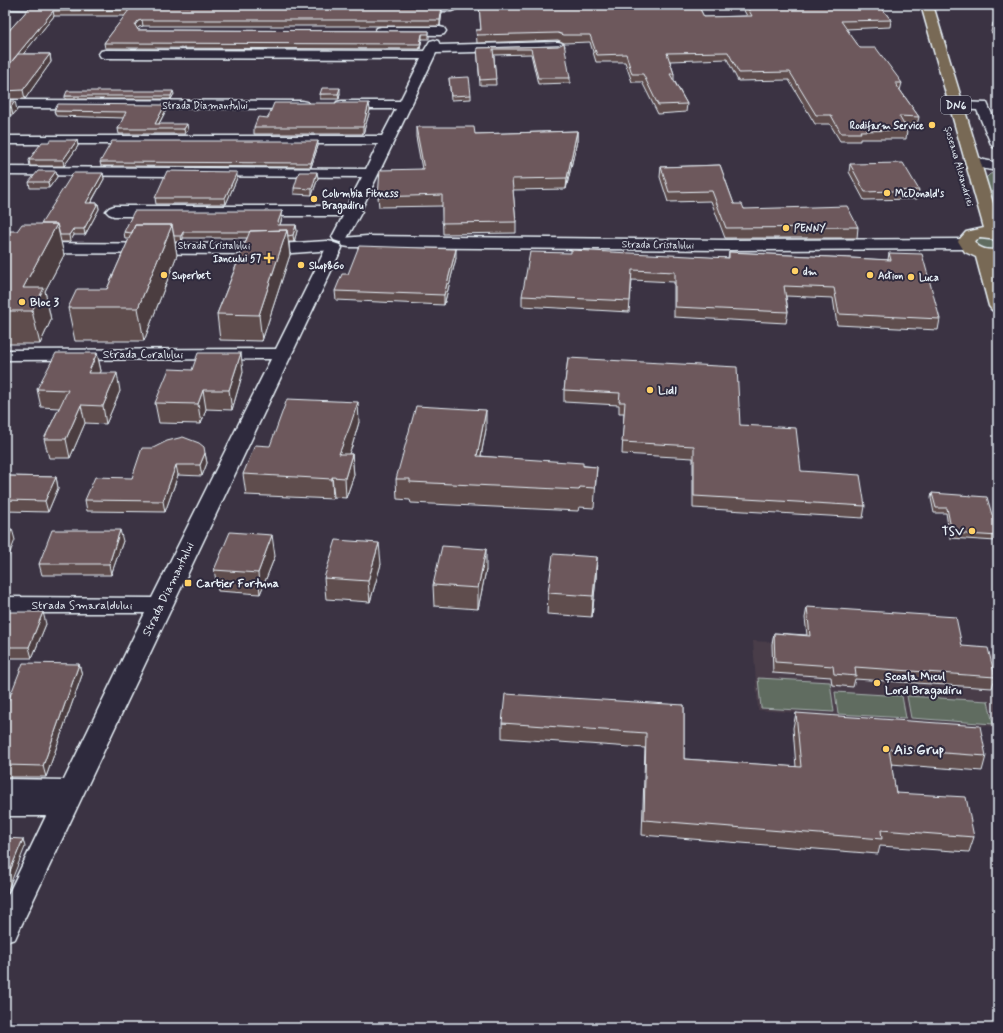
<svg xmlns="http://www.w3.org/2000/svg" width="1003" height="1033" font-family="Mynerve,sans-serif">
	<rect width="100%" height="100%" fill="#3b3343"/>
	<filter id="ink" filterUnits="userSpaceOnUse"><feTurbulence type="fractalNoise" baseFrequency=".025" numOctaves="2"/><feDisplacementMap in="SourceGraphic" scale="8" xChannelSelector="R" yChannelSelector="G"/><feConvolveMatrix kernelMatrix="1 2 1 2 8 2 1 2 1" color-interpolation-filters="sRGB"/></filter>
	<g filter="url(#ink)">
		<path fill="#4a3e4a" d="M753 641 998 656V727L758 710Z"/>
		<path fill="#606c61" stroke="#a4aeac" d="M998 172V223L985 179 990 174Z
			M978 238 998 239V251L979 248 973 241Z
			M758 678 830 682 834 712 761 708Z
			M835 692 902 696 906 718 838 714Z
			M907 696 988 701 993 724 911 718Z"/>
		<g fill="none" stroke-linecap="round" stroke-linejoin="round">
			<g stroke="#e8f1f8" stroke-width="3">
				<path id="minor" d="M5 5H64L66 7 64 9 60 10 5 9Z
					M412 5H453L457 8 455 10 451 11H414L410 10 408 8Z
					M381 27H440L444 28 446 31 444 34 440 35 377 34 375 31 377 28Z
					M434 40 438 41 440 45 558 42 562 43 564 46 562 49 558 50 436 53 361 210 362 211 346 240 340 242 334 240 332 237 343 216H114L109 214 106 211 109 208 114 206H347L362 177 5 175V167L366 169 378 144H5V136H382L396 109H342L337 108 335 105 337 102 342 101H400L421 59 105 58 101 57 99 54 101 51 105 50 424 51 430 41Z
					M5 100 302 101 307 102 309 105 307 108 302 109 5 108Z
					M957 102 987 103 998 128V148L993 147 991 144 977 110 952 109 950 106 952 103Z
					M971 154 984 160 998 163V171C987 169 971 168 964 158L966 155Z
					M334 243 340 245 342 248 19 930 15 939 5 942V901L46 816H5V779L64 780 145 613H5V597L152 598 271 359 5 360V350L276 349 326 248 328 245Z"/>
			</g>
			<g stroke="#e8f1f8" stroke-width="3">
				<path id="tertiary" d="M367 236 728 240 966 239 972 240 974 244 972 248 966 249 728 250 349 247 343 246 341 242 343 238Z
					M327 241 333 242 335 246 333 250 279 254 5 253V243L279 244Z"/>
			</g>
			<g stroke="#e8f1f8" stroke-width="3">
				<path id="primary" d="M921 5H933L998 220V240L980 238 974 241C979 250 989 250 998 250V260H994L998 274V311L992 310 989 306 976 257 965 252 958 241 966 232 984 228Z"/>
			</g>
			<use href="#minor" fill="#2f2a3d" fill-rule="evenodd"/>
			<use href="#tertiary" fill="#2f2a3d" fill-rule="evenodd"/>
			<use href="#primary" fill="#786954" fill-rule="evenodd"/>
		</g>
		<path fill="#5e4d4e" stroke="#e8f1f8" d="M32 5 442 12 440 26H143L139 27 137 28 138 30 429 31V39H422L420 49 105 48 104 43 125 16H54L23 54H50L51 62 25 99H5V35Z
			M479 5H698L704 17 747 16 741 5H882L881 7 891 20 890 27 846 29 860 48 902 83 900 90 919 117 917 125 904 124 907 130 906 139H860V141H840L830 124H815L789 80 738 81 727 59 670 61 674 74V80L687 104 686 112 658 114 642 82H632L625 62H596L590 42 564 43 558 40 477 43 476 30H481Z
			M993 23H998V40L991 32Z
			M558 46 570 78V83L538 84 531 54 494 55 496 85H480L477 48Z
			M449 78 471 95V99L451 100Z
			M340 93 339 99H320V94Z
			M174 94 171 99H65V96Z
			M5 101 17 110 13 115H7L5 117Z
			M166 110 159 124 188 130 185 134H119L118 129 124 118 56 116 54 111Z
			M370 110 363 134H254V127L268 118Z
			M416 127 475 134 577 131V141L566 189 513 190 516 222V233L443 234 442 206 379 207 378 197 422 169 416 137Z
			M77 140 78 146 64 166H30L29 160 49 142Z
			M318 146 311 167 101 166 100 162Z
			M850 164 919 190 917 199 864 200 849 172Z
			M720 165 734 204 744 209 858 227 857 238H725L711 201 668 202 660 177 661 167Z
			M56 171 57 177 49 188H30L29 182Z
			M103 173 104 179 91 203H98L99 209 85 235H74L70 242H61L64 255 45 291 51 320 40 344H5V240L17 231 41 224Z
			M237 178 226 204H156L155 198Z
			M318 178 312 195 294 194V188Z
			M282 211V218L280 225H296L297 231 294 242H289L290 255 262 341 220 340 217 314 247 238H183L182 242H175L177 255 144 341H75L68 308 107 289 129 239H125L124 232Z
			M729 252 888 260 889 253 940 319 938 330 837 325 833 298 786 296 788 312 786 323 674 317V282L632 280 629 312 522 306V296L571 253 728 258Z
			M456 258 444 305 336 300 335 291 348 274Z
			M97 353 101 371 100 373 120 391 106 424 85 423 70 458H49L44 439 59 408 41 407 37 389Z
			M568 358 740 425 801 471 865 506 863 518 693 508V458L622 454 624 413H619V405L564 402V390Z
			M243 372 232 410 206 409 201 424 159 423 155 403Z
			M359 422 352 446 348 454H352L354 475 346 498 334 497 333 499 246 495 243 474Z
			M486 429 481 456 597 467 594 508 579 507 578 511 411 503 410 500 397 499 396 479Z
			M205 453 207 463 202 476 178 475 165 512 87 511 85 500 132 478Z
			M5 476 56 477 58 488 48 512 5 511Z
			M932 493 998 536 996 541 950 538 946 513H934L931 498Z
			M123 541 111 575H42L39 564Z
			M275 556 260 594 218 591 214 570Z
			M597 557 596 578 592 617 547 614 548 593Z
			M381 564 370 602 326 599 324 578Z
			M486 570 478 609 434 606 433 585Z
			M807 607 962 646 995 677 992 688 855 679 853 687 832 685 831 677 773 673 772 644 774 633 807 635 805 618Z
			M5 612 46 624 32 658H5Z
			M79 664 82 675 46 777H5V709Z
			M684 705V759L796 767 793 728 796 713 986 756 982 771 891 764 896 793 974 837 969 852 880 846 878 854 642 835 645 748 502 738V723Z"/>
		<path fill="#4c3e40" stroke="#e8f1f8" d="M442 7V12L440 26V20Z
			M53 11 54 16 8 73 7 67Z
			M142 20 143 26 139 27 136 30 135 25 138 21Z
			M422 34V39L420 49V44Z
			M50 54 51 62 25 99 23 90Z
			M340 88V93L339 99 338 94Z
			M173 91 174 94 171 99V96Z
			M15 101 17 110 13 115 11 107Z
			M369 103 370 110 363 134V127Z
			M165 105 166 110 156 129 155 124Z
			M5 107 7 115 5 117Z
			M187 124 188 130 185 134 184 129Z
			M577 131V141L566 189 567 178Z
			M77 140 78 146 64 166 63 160Z
			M318 141V146L311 167V163Z
			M56 171 57 177 49 188 48 182Z
			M237 172V178L226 204 225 198Z
			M317 172 318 178 312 195V189Z
			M103 173 104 179 87 209 86 203Z
			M98 203 99 209 85 235 84 229Z
			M282 211V218L278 231 277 225Z
			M57 224 64 255 45 291 51 320 40 344 32 311 23 288Z
			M172 225 177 255 144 341 138 308Z
			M296 225 297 231 294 242 293 235Z
			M73 229 74 235 70 242 69 235Z
			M287 230 290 255 262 341 259 315Z
			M183 232V238L182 242 181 236Z
			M456 249V258L444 305V295Z
			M97 353 101 371 92 391 88 373Z
			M241 353 243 372 232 410 229 390Z
			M5 361 7 370 5 375Z
			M117 373 120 391 106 424 103 406Z
			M203 390 206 409 201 424 198 404Z
			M358 402 359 422 352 446 341 474 339 454Z
			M81 405 85 423 70 458 66 439Z
			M486 410V429L477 476V456Z
			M205 453 207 463 202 476 200 465Z
			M352 454 354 475 346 498 345 478Z
			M176 465 178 475 165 512 163 501Z
			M56 477 58 488 48 512 45 501Z
			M332 477 334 497 333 499 332 479Z
			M12 529 15 540 5 565V546Z
			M120 530 123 541 111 575 109 564Z
			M272 535 275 556 260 594 258 573Z
			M379 543 381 564 370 602 368 581Z
			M486 549V570L478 609V588Z
			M597 557 596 578 592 617 593 596Z
			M43 612 46 624 32 658 29 647Z
			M79 664 82 675 46 777 43 766Z
			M23 839 25 847 5 897V883Z"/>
		<path fill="#6d595b" stroke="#e8f1f8" d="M32 5 442 7 440 20H142L138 21 135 25 138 30 429 31V34H422L420 44 104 43 129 10 53 11 7 67H5V35Z
			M479 5H698L704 17 752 16 746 5H879L891 20 841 21 860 48H876L902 83H895L919 117 899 116 907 130 860 131 861 133H841L831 115H816L790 72 739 73 728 52 667 53 674 74H670L687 104 658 105 643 74H632L626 54 597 55 590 35H564L558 33 477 35 476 30H481Z
			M993 23H998V29Z
			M564 43 570 78H538L531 49H493L496 79 480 80 477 48 558 46Z
			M18 54H50L23 90 5 91V70Z
			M469 77 471 95 451 96 449 78Z
			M322 88H340L338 94H320Z
			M67 91H173L171 96H65Z
			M5 101H15L11 107H5Z
			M274 103H369L363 127H254L258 117 268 118Z
			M58 104 165 105 155 124H187L184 129H118L126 112 54 111Z
			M416 127H474L475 134 577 131 567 178 512 179 516 222 442 223V195L378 197 380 170 424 169Z
			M50 140H77L63 160H29L42 142H49Z
			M112 141H318L311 163 100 162Z
			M903 163 919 190 865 192 850 164Z
			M720 165 734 204H742L744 209 847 206 858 227 726 228 712 191 669 192 661 167Z
			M38 171H56L48 182H29Z
			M167 171 237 172 225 198H155Z
			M299 172H317L312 189 294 188Z
			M73 173H103L86 203H98L84 229H73L69 235H60L57 224H41Z
			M134 211H282L277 225H296L293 235 288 236 287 230 250 231 249 232H183L181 236H174L172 225H135L132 233 124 232Z
			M22 224H57L23 288H44L32 311H5V240L10 231H17Z
			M135 225H172L138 308H68L77 289H107Z
			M287 230 259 315 217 314 250 231Z
			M359 246 456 249 444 295 335 291 342 274H348Z
			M571 250 729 258V252L891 260 889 253 922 254 940 319 839 314 834 288 784 286 788 312 675 307V272L632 270 630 301 522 296 530 252 571 253Z
			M56 353H97L88 373H117L103 406 81 405 66 439H44L68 390 37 389Z
			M198 353H241L229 390H203L198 404 155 403 169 369 192 370Z
			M568 358 737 367 740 425 796 428 801 471 860 475 865 506 694 496V446L622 442 625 402H619L620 393 564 390Z
			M287 399 358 402 350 426 339 454H352L345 478 332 477V479L243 474 255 445 270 446Z
			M416 406 486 410 477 456 583 463V466L597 467 595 488 580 487 579 490 410 482V479H396Z
			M183 437 199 443 204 447 205 453 200 465H176L163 501 85 500 95 477 132 478 142 448H153L167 441Z
			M5 476 56 477 45 501 5 500Z
			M932 493 987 497 998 536 952 533 947 508H936Z
			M5 529H12L5 546Z
			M52 530H120L109 564H39Z
			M230 532 272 535 258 573 214 570Z
			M336 540 379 543 368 581 324 578Z
			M442 546 486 549 478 588 433 585Z
			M553 554 597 557 593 596 548 593Z
			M807 607 956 617 962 646 988 648 995 677 855 667 856 676 834 674 833 666 775 662 774 633 810 636Z
			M5 612H43L29 647H5Z
			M23 663 79 664 43 766 5 765V709Z
			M505 694 684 705V759L801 767 796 713 980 726 986 756 889 749 896 793 966 797 974 837 881 830 882 839 644 820 646 733 502 723Z
			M5 838 23 839 5 883Z"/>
	</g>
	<g fill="#ffd166" stroke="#2f2a3d" stroke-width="1.5">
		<circle cx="932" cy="125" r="4"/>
		<circle cx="887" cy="193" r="4"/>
		<circle cx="314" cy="199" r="4"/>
		<circle cx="786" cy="228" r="4"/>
		<path d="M267 252h4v4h4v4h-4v4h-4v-4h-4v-4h4z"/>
		<circle cx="301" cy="265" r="4"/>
		<circle cx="795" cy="271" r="4"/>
		<circle cx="164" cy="275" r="4"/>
		<circle cx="870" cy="275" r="4"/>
		<circle cx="911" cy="277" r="4"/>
		<circle cx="22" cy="302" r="4"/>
		<circle cx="650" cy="390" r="4"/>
		<circle cx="972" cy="531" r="4"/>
		<rect x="184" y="579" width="8" height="8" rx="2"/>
		<circle cx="877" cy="683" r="4"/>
		<circle cx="886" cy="749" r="4"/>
	</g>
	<g text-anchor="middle" stroke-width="4" stroke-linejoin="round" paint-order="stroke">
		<g font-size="10" fill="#e8f1f8" stroke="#2f2a3d">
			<text x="205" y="109">Strada Diamantului</text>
			<text transform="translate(960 166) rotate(74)" y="4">Șoseaua Alexandriei</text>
			<text transform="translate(658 244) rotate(1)" y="4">Strada Cristalului</text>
			<text x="214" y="249">Strada Cristalului</text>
		</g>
		<g font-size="10" font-weight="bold" fill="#e8f1f8" stroke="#2f2a3d" text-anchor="start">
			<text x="924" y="129" text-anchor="end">Rodifarm Service</text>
			<text x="322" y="197">Columbia Fitness<tspan x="322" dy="12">Bragadiru</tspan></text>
			<text x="895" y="197">McDonald's</text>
			<text x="794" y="232">PENNY</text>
			<text x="261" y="262" text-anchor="end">Iancului 57</text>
			<text x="309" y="269">Shop&amp;Go</text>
			<text x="803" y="275">dm</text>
			<text x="172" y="279">Superbet</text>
			<text x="878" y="279">Action</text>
			<text x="919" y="281">Luca</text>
		</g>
		<rect fill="#2f2a3d" stroke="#b0b5c0" stroke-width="1" x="941" y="96" width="30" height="18" rx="3"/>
		<g font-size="11" font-weight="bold" fill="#e8f1f8">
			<text x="956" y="109">DN6</text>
		</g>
		<g font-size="12" font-weight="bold" fill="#e8f1f8" stroke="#2f2a3d" text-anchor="start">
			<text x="30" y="306">Bloc 3</text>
			<text x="658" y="394">Lidl</text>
			<text x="964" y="535" text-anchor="end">TSV</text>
			<text x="196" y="587">Cartier Fortuna</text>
			<text x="885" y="680">Școala Micul<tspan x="885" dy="14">Lord Bragadiru</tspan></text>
		</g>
		<g font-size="12" fill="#e8f1f8" stroke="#2f2a3d">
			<text x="143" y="358">Strada Coralului</text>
			<text transform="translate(168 589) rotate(-64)" y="4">Strada Diamantului</text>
			<text x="82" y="609">Strada Smaraldului</text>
		</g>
		<g font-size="14" font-weight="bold" fill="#e8f1f8" stroke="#2f2a3d" text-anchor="start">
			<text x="894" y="754">Ais Grup</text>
		</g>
	</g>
	<rect width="1003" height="1033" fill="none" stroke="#2f2a3d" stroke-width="20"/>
	<rect x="10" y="10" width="983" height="1013" fill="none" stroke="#e8f1f8" stroke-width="1.5" filter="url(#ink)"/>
</svg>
